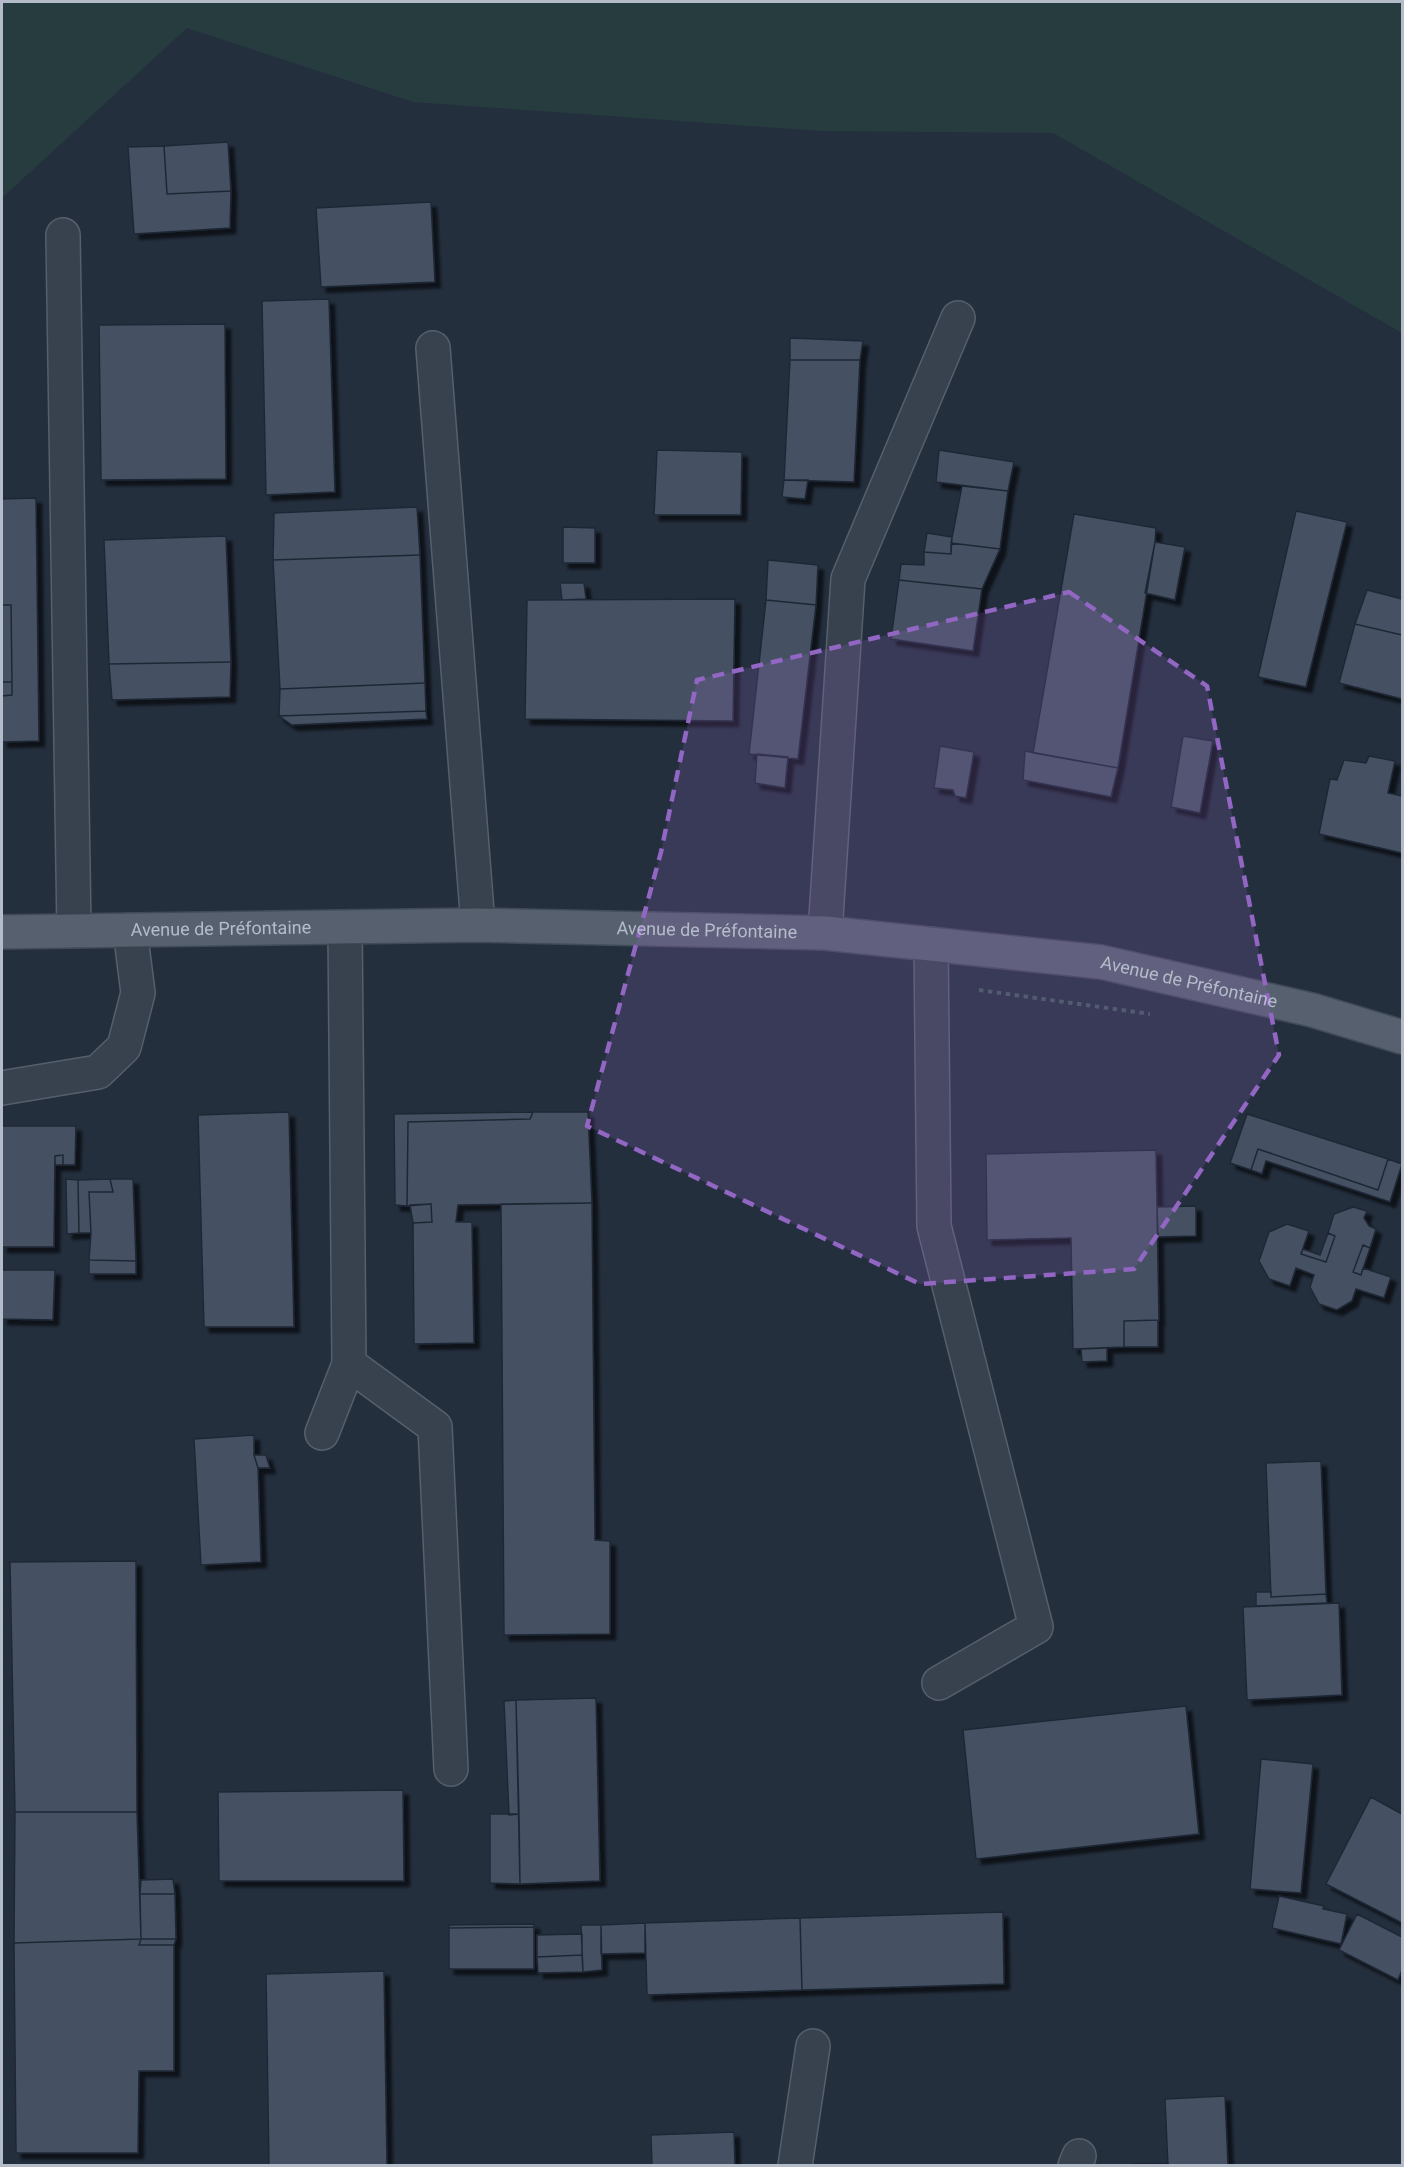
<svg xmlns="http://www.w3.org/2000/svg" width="1404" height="2167" font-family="Roboto,sans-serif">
	<defs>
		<filter id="shadow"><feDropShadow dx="5.5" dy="5.5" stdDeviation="1.5" flood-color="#0009"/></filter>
	</defs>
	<rect width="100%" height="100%" fill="#242f3e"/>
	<path fill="#263c3f" d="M2 2H1402V333L1053 133 820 131 413 102 187 28 2 198Z"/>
	<path fill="#455162" stroke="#1f2835" stroke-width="1.5" filter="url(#shadow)" d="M228 142 231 191 167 194 164 146Z
		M164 146 167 194 231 191 230 228 134 234 128 147Z
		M431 202 435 282 321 287 316 208Z
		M329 299 335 492 266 495 262 301Z
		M225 324 226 479 101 480 99 325Z
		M790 338 863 341 860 360H790Z
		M790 360H860L854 482 784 480Z
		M657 450 742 452 741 515H654Z
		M939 450 1014 462 1008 491 936 482Z
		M784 480H808L805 499 782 497Z
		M962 486 1008 491 1000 549 951 543Z
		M36 498 39 741 2 742V696L12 695V682L11 605H2V499Z
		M417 507 420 555 273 560 274 513Z
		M1296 511 1347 522 1306 687 1258 677Z
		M1074 514 1156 528 1155 542 1118 768 1033 753Z
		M563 527 595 528V563H563Z
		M927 533 952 537 951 554 924 552Z
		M226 536 231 662 109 664 104 540Z
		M1155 542 1185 547 1175 600 1145 593Z
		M951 543 1000 549 982 589 899 580 901 564 924 565V552L951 554Z
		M420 555 425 683 280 689 273 560Z
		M768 560 818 565 816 605 766 600Z
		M899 580 982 589 973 651 891 639Z
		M560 583H584L586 599 562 600Z
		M1367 590 1402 599V635L1355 624Z
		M735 599 733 721 525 719 527 600Z
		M766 600 816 605 798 759 749 754Z
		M2 605H11L12 682H2Z
		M1355 624 1402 635V699L1339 683Z
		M231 662 230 697 112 700 109 664Z
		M2 682H12V695L2 696Z
		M425 683 426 711 279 716 280 689Z
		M426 711 427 719 292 725 279 716Z
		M1183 736 1213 741 1200 813 1171 807Z
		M940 746 974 752 966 798 955 796 953 790 934 788Z
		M1025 751 1118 768 1111 797 1023 780Z
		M757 754 788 757 785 788 755 783Z
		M1369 756 1395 761 1388 793 1402 796V853L1319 834 1330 779 1337 780 1344 760 1366 763Z
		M289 1112 294 1327H204L198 1115Z
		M533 1112H588L592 1203 458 1205 456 1222H472L474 1343 414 1344 413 1223 432 1222 431 1204 407 1206 408 1122 530 1119Z
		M533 1112 530 1119 408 1122 407 1206 395 1205 394 1114Z
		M1247 1114 1388 1159 1378 1190 1258 1149 1251 1170 1230 1163Z
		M2 1126H76L75 1165H63V1155L55 1156 54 1247H2Z
		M1258 1149 1378 1190 1388 1159 1402 1164 1390 1202 1266 1161 1262 1174 1251 1170Z
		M1156 1150 1159 1320 1124 1321V1347L1073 1349 1071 1238 987 1240 986 1154Z
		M63 1155V1165H55V1156Z
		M66 1179 78 1180 79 1233 67 1234Z
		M110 1179 113 1192H89L91 1233H79L78 1180Z
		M110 1179H133L136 1261 89 1260 91 1233 89 1192H113Z
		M592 1203 595 1540 610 1541V1634L504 1635 501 1204Z
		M431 1204 432 1222 413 1223 410 1205Z
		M1196 1206V1236L1158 1237 1157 1207Z
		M1353 1207 1367 1211 1364 1218 1369 1226 1376 1229 1370 1248 1363 1245 1353 1272 1361 1275 1363 1268 1391 1277 1384 1298 1356 1289 1352 1301 1337 1310 1319 1304 1310 1287 1314 1275 1296 1268 1290 1286 1269 1279 1259 1261 1269 1232 1287 1224 1309 1231 1301 1254 1326 1262 1335 1236 1328 1233 1334 1214Z
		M1328 1233 1335 1236 1326 1262 1301 1254 1303 1249 1320 1255Z
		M1363 1245 1370 1248 1361 1275 1353 1272Z
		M89 1260 136 1261V1274H89Z
		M2 1270H55L53 1320 2 1319Z
		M1158 1320V1347H1124V1321Z
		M1107 1348V1361L1082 1362 1081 1349Z
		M254 1435V1455L258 1468 261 1562 201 1565 194 1439Z
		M254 1455H266L270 1468H258Z
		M1321 1461 1326 1594 1271 1597 1266 1463Z
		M136 1561 137 1812H15L10 1562Z
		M1256 1592H1271V1597L1326 1594 1327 1603 1256 1606Z
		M1339 1603 1342 1695 1247 1700 1243 1607Z
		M596 1698 600 1881 520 1884 516 1700Z
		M516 1700 519 1814 509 1815 504 1701Z
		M1186 1706 1199 1834 976 1859 963 1730Z
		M1261 1759 1313 1764 1301 1893 1250 1889Z
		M403 1790 404 1881H219L218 1792Z
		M1371 1797 1402 1814V1923L1326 1884Z
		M15 1812H137L141 1939 14 1943Z
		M490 1814H519L520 1884 490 1883Z
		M173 1879 175 1894H140L141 1880Z
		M140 1894H175L176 1939H141Z
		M1279 1896 1324 1906 1323 1909 1347 1914 1341 1944 1272 1928Z
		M1003 1912 1004 1984 802 1990 800 1918Z
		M1357 1914 1402 1937V1970L1398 1980 1339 1950Z
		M800 1918 802 1990 647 1995 645 1923Z
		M645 1923V1953L601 1954V1925Z
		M534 1924V1927L449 1928V1925Z
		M581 1925H601L602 1970 583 1972Z
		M534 1927V1969H449V1928Z
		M582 1934V1955L537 1957V1935Z
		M141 1939H176L174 1945H139Z
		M141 1939 139 1945H174V2071H139L138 2153H16L14 1943Z
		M582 1955 583 1972 538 1973 537 1957Z
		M384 1971 387 2166H269L266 1974Z
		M1225 2096 1228 2166H1168L1165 2099Z
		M734 2132 735 2166H652L651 2135Z
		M1168 2163V2166H1132V2164Z"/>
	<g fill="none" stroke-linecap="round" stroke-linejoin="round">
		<g stroke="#565f6c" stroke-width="36">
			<path id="minor" d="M63 235 74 931
				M433 348 478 925
				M345 927 349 1364 435 1427 451 1769
				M825 933 848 579 958 318
				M931 944 934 1226 1036 1627 939 1683
				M2 1088 98 1072 124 1047 138 993 130 930
				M322 1433 349 1364
				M795 2166 813 2046
				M1075 2166 1079 2156"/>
		</g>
		<g stroke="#414a57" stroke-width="36">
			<g id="major">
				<path id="s1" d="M2 932 478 925 825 933 1101 962 1312 1010 1402 1037"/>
			</g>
		</g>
		<path stroke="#44595c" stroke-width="4" stroke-dasharray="4.5 4.5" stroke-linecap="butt" d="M979 990 1150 1014"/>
		<use href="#minor" stroke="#38414e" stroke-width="33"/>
		<use href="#major" stroke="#56606e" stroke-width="33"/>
	</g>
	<path fill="#9266c3" fill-opacity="0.2" stroke="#9266c3" stroke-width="4.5" stroke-dasharray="12 8" stroke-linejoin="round" d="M1069 592 1207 686 1279 1055 1134 1269 920 1284 587 1126 661 852 697 680Z"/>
	<g text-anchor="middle" stroke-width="4.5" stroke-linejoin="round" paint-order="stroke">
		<g font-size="18" fill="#b4bcc9" stroke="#1d2633">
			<text dy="6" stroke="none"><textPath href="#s1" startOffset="219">Avenue de Préfontaine</textPath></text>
			<text dy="6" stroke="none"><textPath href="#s1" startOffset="705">Avenue de Préfontaine</textPath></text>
			<text dy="6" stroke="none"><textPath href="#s1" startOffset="1191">Avenue de Préfontaine</textPath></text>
		</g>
	</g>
	<rect width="1404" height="2167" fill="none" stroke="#b4bcc9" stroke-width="6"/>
</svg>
